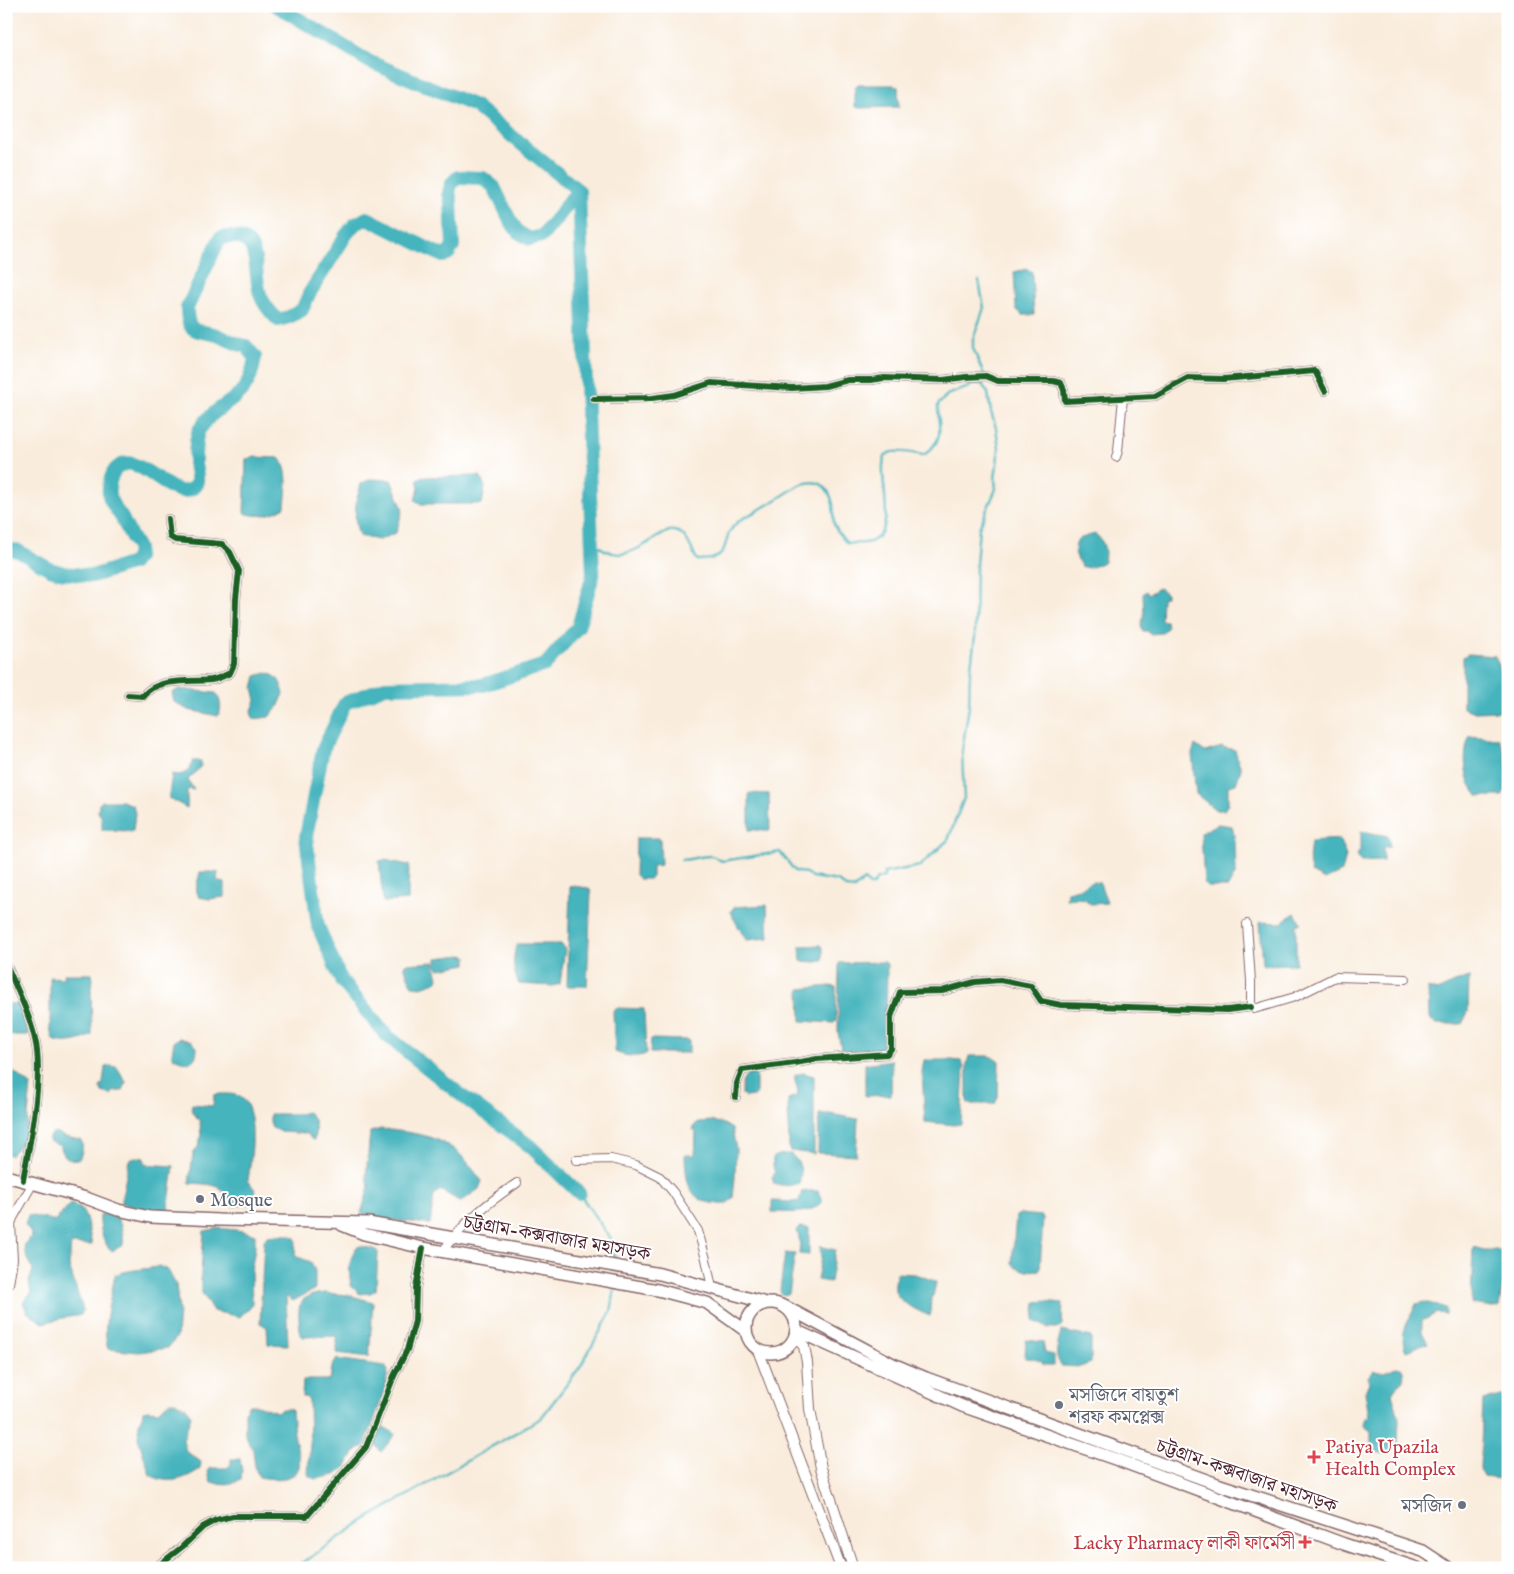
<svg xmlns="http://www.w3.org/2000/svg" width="1514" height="1574" font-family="'IM FELL English','Noto Serif Bengali',serif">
	<rect width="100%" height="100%" fill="#fff"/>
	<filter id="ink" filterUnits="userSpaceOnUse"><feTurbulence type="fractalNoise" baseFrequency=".02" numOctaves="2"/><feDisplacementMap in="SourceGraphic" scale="10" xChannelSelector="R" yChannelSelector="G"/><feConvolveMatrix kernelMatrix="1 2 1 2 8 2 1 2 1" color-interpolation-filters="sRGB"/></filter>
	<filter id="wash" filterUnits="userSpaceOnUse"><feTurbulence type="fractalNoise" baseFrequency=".0096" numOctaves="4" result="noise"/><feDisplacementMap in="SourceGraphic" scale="20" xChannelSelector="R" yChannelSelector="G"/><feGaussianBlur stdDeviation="1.12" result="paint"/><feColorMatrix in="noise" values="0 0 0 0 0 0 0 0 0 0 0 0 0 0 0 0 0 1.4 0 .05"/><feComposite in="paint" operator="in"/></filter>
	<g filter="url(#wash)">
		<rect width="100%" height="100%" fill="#f9ecdc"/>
		<path fill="#45b4bd" stroke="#486a74" d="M858 85H894L898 87 899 107 860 108 855 107V88Z
			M1027 269 1032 272 1034 315H1023L1016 309 1014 272Z
			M255 457 279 458C291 469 286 492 285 507 272 515 259 518 244 513L246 459Z
			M480 476 485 487 482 504H421L415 500 419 488 417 480 422 477Z
			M370 479 391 480 403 509 396 533 379 540 359 536C353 518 355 502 361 484Z
			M1095 534C1105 541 1106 551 1104 562L1089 568 1081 566C1076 556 1072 550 1078 539Z
			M1159 588 1166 593V597L1162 598 1161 620 1166 621 1168 627 1162 633 1150 634 1147 631H1142L1141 623 1144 617 1143 594 1146 591 1149 594Z
			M1468 654 1495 656C1502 671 1510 696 1501 711L1475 712 1463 708V657Z
			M266 673C278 675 281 682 284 694L278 707 269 717 254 719 251 713 256 700 253 688 256 676Z
			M179 689 216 693C220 699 223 709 218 716L188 710 174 702 172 693Z
			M1470 736 1499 739C1507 756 1512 780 1502 796H1478C1475 791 1469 785 1468 779 1464 765 1464 748 1470 736Z
			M1195 745 1205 752 1222 747 1235 750 1241 769 1236 784 1228 786V804L1224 810H1216L1196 794 1192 754Z
			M193 761H201V766L188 780 194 790 188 789C185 796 189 801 187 808L169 798V795L172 774C184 777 189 771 193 761Z
			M749 793 769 794 770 830H749Z
			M102 801H122L133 805 135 813 133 831 102 830V818L98 812 99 804Z
			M1218 824 1232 826 1235 840 1236 873 1228 887H1208L1204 883 1201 833Z
			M1361 831 1388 836 1390 847H1383V861L1361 862 1356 857 1361 848Z
			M636 838H660L661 865 652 866V877L649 879H639L635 875Z
			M1339 839 1346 856 1342 872 1325 880 1311 873 1309 860 1311 841Z
			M385 860 409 865 408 900 383 902 379 861Z
			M200 872H218L217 881 225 883V897L209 899 199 897C194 888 198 882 200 872Z
			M1093 882 1100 883 1107 903 1091 904 1087 902V899L1074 898 1066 899 1067 892 1079 889 1088 883Z
			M573 886 589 888 591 892 587 986H567L570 887Z
			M767 905 769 938 746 940 730 912 734 907Z
			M1295 913 1301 923 1296 925V964L1263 965 1260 922 1283 923 1284 920Z
			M517 944H561L565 949 560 984 553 986 519 984C513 973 512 956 517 944Z
			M821 945 823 947V960L817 962 801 961 800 946Z
			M462 955 467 956V964L440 969 437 967V958Z
			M434 962 438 978 436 982 421 987 412 986 404 966 405 964Z
			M885 962 887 964 886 1048 883 1051H849L841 1049 838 1032 839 963Z
			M64 974H92L93 980 91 987 92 1035C81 1041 65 1045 53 1040L50 1028V977L63 978Z
			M1469 977 1468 1012 1462 1024H1436L1429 1018 1428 988 1437 991C1449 986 1455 981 1469 977Z
			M830 986 836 987V1021L834 1023 801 1021 800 989Z
			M6 1004H21L28 1033 27 1035H6Z
			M618 1008 644 1009 646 1054C636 1058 625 1056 615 1052L613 1011Z
			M180 1038 192 1042 197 1047C197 1054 196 1060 188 1063L174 1058 172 1053 174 1041Z
			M651 1039 689 1040V1053H650Z
			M969 1056H989L997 1059 999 1061 998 1097 995 1104H968L967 1100V1063Z
			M892 1060 891 1095 865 1096V1064Z
			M924 1060H951L961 1061 964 1067 961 1124 954 1125 925 1122 922 1072Z
			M111 1066 117 1067 126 1082 123 1091H114L111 1095 102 1092 100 1087 103 1083 105 1067Z
			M6 1072 15 1073 31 1085 27 1127 24 1140 11 1155 6 1154Z
			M803 1073 814 1076V1154L791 1151 789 1147 788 1099 797 1096C800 1088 793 1083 795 1075Z
			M747 1074H756V1096L744 1097 742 1095V1083Z
			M220 1094C227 1094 237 1093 243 1099 258 1115 251 1160 248 1180L255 1190 257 1201 253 1204 233 1206C229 1201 228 1196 225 1192 218 1183 200 1184 189 1183L193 1154 198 1147 201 1136 200 1122 191 1109 192 1104 213 1106 214 1095Z
			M307 1112C317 1117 316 1131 314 1140L311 1139 308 1134 283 1132 272 1128 270 1122V1114H300Z
			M819 1114H830L858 1119 856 1155 818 1153Z
			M712 1121 724 1124 732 1129 736 1148 735 1177 733 1198 727 1204C690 1205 686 1188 685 1155H695L696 1131 693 1130V1127L698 1122Z
			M381 1129C406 1132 436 1134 456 1151 466 1159 474 1171 482 1181L479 1189 461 1202 440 1190 434 1195 430 1224 379 1219 361 1213 369 1187 366 1176 370 1132Z
			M52 1133H58L64 1137 81 1140C84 1145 82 1154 79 1159 66 1161 64 1156 60 1146L49 1141V1137Z
			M791 1154C801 1163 803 1171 799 1183L791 1186 774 1184 772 1177 775 1173C769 1154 774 1155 791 1154Z
			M135 1157 144 1158V1164L174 1166 168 1210C151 1211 137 1209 121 1203L129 1160Z
			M802 1191H818L822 1201C812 1216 787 1212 772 1212V1201L794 1202 799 1201Z
			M71 1203 82 1209 87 1221 92 1245 71 1244 69 1266 83 1310 81 1315 63 1318 43 1323 27 1312 23 1302 31 1293 29 1282 33 1270 27 1259 24 1246 32 1235 25 1224 28 1215 55 1221Z
			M102 1214H108L118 1219C122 1227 124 1236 123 1245L112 1251C103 1244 99 1227 100 1216Z
			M1020 1214 1041 1216 1043 1218 1040 1270C1030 1271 1018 1272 1012 1263L1016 1216Z
			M803 1227 809 1228V1255L799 1254 800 1242 797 1230 798 1228Z
			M219 1228 244 1231 255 1235V1247L251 1272 252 1305 240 1317 213 1311 201 1291V1271L204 1231Z
			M277 1235H290L296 1239 295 1256 311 1262 315 1271V1289L293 1301 286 1296 288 1345 268 1344 267 1327 260 1323 264 1241 267 1236Z
			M360 1246 375 1249 378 1252 376 1290 370 1293 360 1294 351 1286C349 1272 348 1260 356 1248Z
			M820 1246 835 1250 830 1282 817 1280 821 1257Z
			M1473 1247 1484 1250H1507L1499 1308 1471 1304Z
			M785 1253 795 1254 789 1294 787 1295 781 1294 780 1290Z
			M160 1266 168 1270 176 1285 179 1311 177 1337 168 1348 139 1352 108 1349C101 1327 111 1298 115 1275 129 1269 145 1270 160 1266Z
			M896 1273 915 1274 935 1281 936 1283 933 1296 931 1297 930 1316C920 1312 896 1301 895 1290 894 1285 896 1279 896 1273Z
			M325 1293 349 1295 373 1302 369 1357 337 1353V1336L302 1337 300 1335C299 1308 293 1296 325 1293Z
			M1044 1301 1063 1303 1062 1325 1060 1328H1048L1034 1321 1036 1302Z
			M1425 1302 1446 1308V1314L1437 1313 1422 1321V1332L1428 1343 1406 1351C1398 1334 1409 1321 1416 1304Z
			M1061 1331 1091 1337V1363L1080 1367 1062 1366C1052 1355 1059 1343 1061 1331Z
			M1026 1340 1043 1342 1045 1353 1054 1355V1365H1044C1038 1359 1033 1358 1025 1358Z
			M337 1359 385 1366 388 1371 384 1392 365 1445 354 1453 345 1468 335 1475 316 1479 310 1477 308 1474 310 1444 309 1401 306 1397H302L303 1380H330L332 1367Z
			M1396 1367 1401 1368 1403 1370 1404 1380 1396 1387 1392 1393 1399 1418 1398 1445 1386 1454 1371 1451V1431L1364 1426 1365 1419 1369 1416 1365 1392 1369 1382 1368 1377 1374 1370C1382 1375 1388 1370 1396 1367Z
			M1500 1396H1508V1480L1484 1477 1480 1469 1483 1401Z
			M169 1402H176L186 1407 191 1416 183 1440 186 1451 201 1462 200 1469C184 1480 168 1485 150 1475L138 1438 139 1423 144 1411 148 1410 158 1411Z
			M248 1405H257L277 1412 282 1409H290L292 1411C293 1420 293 1430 295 1439 297 1448 301 1458 299 1467 295 1482 270 1479 259 1477L255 1468 253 1450 245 1434V1412Z
			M384 1427 394 1433 395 1435 381 1452C373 1442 373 1439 379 1429Z
			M231 1459H240L242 1471 241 1479 232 1484 211 1483 208 1472 210 1468H227L231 1464Z"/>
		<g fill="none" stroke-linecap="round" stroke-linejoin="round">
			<path stroke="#45b4bd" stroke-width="2.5" d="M979 281 984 308 973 339V348L984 375
				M591 540C622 569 638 546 669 531 686 529 690 547 697 560 737 561 717 538 738 522 745 516 754 513 762 508 775 501 787 493 799 485 818 478 828 484 833 504 834 511 833 518 834 524 837 532 841 537 847 543 855 543 867 545 874 540 901 524 871 462 889 453 896 449 916 454 924 455 946 438 938 430 938 405L947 395 969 387 980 378
				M681 860C691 860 703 855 711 856 715 856 718 860 722 861L780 852 795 871 806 873 812 877 838 881 847 888 854 889 864 880 870 885H873L877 879 884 877V873L920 866 948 840 964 798 962 751 969 706 970 674 975 637 976 564 979 528 996 489 995 479 999 448 996 428 991 412 988 393 982 384 975 383
				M579 1193 611 1239 616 1264
				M295 1568 363 1521 541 1418 580 1367 611 1312 615 1287"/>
			<path stroke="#45b4bd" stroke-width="14" d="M277 6 370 62 475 106 579 191 593 575 578 627 545 665 483 685 385 687 345 703 323 749 306 837 318 926 341 980 385 1034 466 1099 530 1146 579 1193
				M6 549 18 551 50 569 64 573 92 576 133 563 137 557 138 548C132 538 127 529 122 518 118 512 113 506 110 499 107 492 110 479 113 473 133 441 167 500 189 490 202 485 196 473 195 464 195 455 195 438 199 430 220 397 248 407 255 357L246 346C235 344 227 339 217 335 198 329 187 336 187 308L220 238C264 230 252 266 260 294 263 304 271 313 278 320L289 317 302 310 309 294 346 235 354 225 367 218 443 256 449 253 453 246 451 201 449 193 451 184 458 177 483 178 494 187 510 220 518 232 530 239 542 236 561 213 568 202 579 191"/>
		</g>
	</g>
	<g filter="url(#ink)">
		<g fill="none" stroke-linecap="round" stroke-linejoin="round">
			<g stroke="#876769" stroke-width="10">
				<path id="minor" d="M594 399 652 398 674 395 711 383 792 388 825 386 848 380H871L884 378 943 380 966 377 986 376 998 381H1053L1061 383 1064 390 1065 401 1155 396 1188 378 1223 379 1315 371 1325 391
					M1116 457 1118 451 1123 398
					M128 695 143 696C157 677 191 682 211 680 218 679 224 676 230 673L234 664 236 599 239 571 230 552 222 544 175 540 170 537 168 519
					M1247 924 1251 981V1007L1254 1009 1295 997 1335 977 1406 979
					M6 964C17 989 29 1013 35 1039 44 1076 30 1142 23 1180
					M736 1097 737 1083 742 1070 795 1063 817 1059 887 1054 891 1049V1017L900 992 942 991 975 982 1000 980 1031 986 1041 1001 1061 1005 1227 1010 1251 1007
					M576 1160 611 1159 636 1165 660 1177 673 1192 698 1231 706 1259 712 1288
					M443 1251C463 1222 489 1202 517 1183
					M9 1284 13 1259 11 1224 13 1218 33 1183
					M155 1568 182 1547 203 1527 216 1520 233 1516H307L366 1447 394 1376 407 1350 415 1321 416 1288 423 1248"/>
			</g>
			<g stroke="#876769" stroke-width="12">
				<path id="major" d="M795 1337 804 1346 807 1362 810 1409 821 1468 853 1568
					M758 1350 841 1568"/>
			</g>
			<g stroke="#876769" stroke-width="14">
				<path id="highway" d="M6 1176 86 1198 118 1210 150 1217 219 1220 368 1223 660 1274 766 1303
					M342 1225 364 1234 423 1248 658 1290 707 1303 746 1331
					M746 1328a25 25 0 1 1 50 0a25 25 0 1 1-50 0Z
					M786 1307 893 1364 926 1378 1220 1485 1423 1551 1449 1568
					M797 1331 962 1406 1115 1459 1344 1544 1417 1568"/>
			</g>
			<use href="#minor" stroke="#fff" stroke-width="8"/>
			<use href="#major" stroke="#fff" stroke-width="10"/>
			<use href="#highway" stroke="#fff" stroke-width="11"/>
			<g stroke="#fff" stroke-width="9">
				<path id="cycleway" d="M594 399 652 398 674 395 711 383 792 388 825 386 848 380H871L884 378 943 380 966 377 986 376 998 381H1053L1061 383 1064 390 1065 401 1155 396 1188 378 1223 379 1315 371 1325 391
					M128 695 143 696C157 677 191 682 211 680 218 679 224 676 230 673L234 664 236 599 239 571 230 552 222 544 175 540 170 537 168 519
					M6 964C17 989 29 1013 35 1039 44 1076 30 1142 23 1180
					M736 1097 737 1083 742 1070 795 1063 817 1059 887 1054 891 1049V1017L900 992 942 991 975 982 1000 980 1031 986 1041 1001 1061 1005 1227 1010 1251 1007
					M155 1568 182 1547 203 1527 216 1520 233 1516H307L366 1447 394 1376 407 1350 415 1321 416 1288 423 1248"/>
			</g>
			<use href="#cycleway" stroke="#1b5e20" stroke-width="6"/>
		</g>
	</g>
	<g fill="#6b7280" stroke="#fff" stroke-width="2">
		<circle cx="200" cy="1199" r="5"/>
		<circle cx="1059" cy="1405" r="5"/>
		<circle cx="1462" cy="1505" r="5"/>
	</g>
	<g fill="#e0444e" stroke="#fff" stroke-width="2">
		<path d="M1311.5 1449.5h5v5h5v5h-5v5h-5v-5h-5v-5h5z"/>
		<path d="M1302.5 1534.5h5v5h5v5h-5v5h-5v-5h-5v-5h5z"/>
	</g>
	<g text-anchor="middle" stroke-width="4" stroke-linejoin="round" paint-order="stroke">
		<g font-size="19" fill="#5b616d" stroke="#fff" text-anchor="start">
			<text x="210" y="1206">Mosque</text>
			<text x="1069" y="1401">মসজিদে বায়তুশ<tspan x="1069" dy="22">শরফ কমপ্লেক্স</tspan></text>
			<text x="1452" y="1512" text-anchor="end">মসজিদ</text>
		</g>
		<g font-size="19" fill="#4a1f2b" stroke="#fff">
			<text transform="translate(557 1237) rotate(10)" y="7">চট্টগ্রাম-কক্সবাজার মহাসড়ক</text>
			<text transform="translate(1247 1475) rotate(19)" y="7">চট্টগ্রাম-কক্সবাজার মহাসড়ক</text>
		</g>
		<g font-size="19" fill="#be3a42" stroke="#fff" text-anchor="start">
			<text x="1325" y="1453">Patiya Upazila<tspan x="1325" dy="22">Health Complex</tspan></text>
			<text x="1295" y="1549" text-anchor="end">Lacky Pharmacy লাকী ফার্মেসী</text>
		</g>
	</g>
	<rect width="1514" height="1574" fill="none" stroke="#fff" stroke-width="25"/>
</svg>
